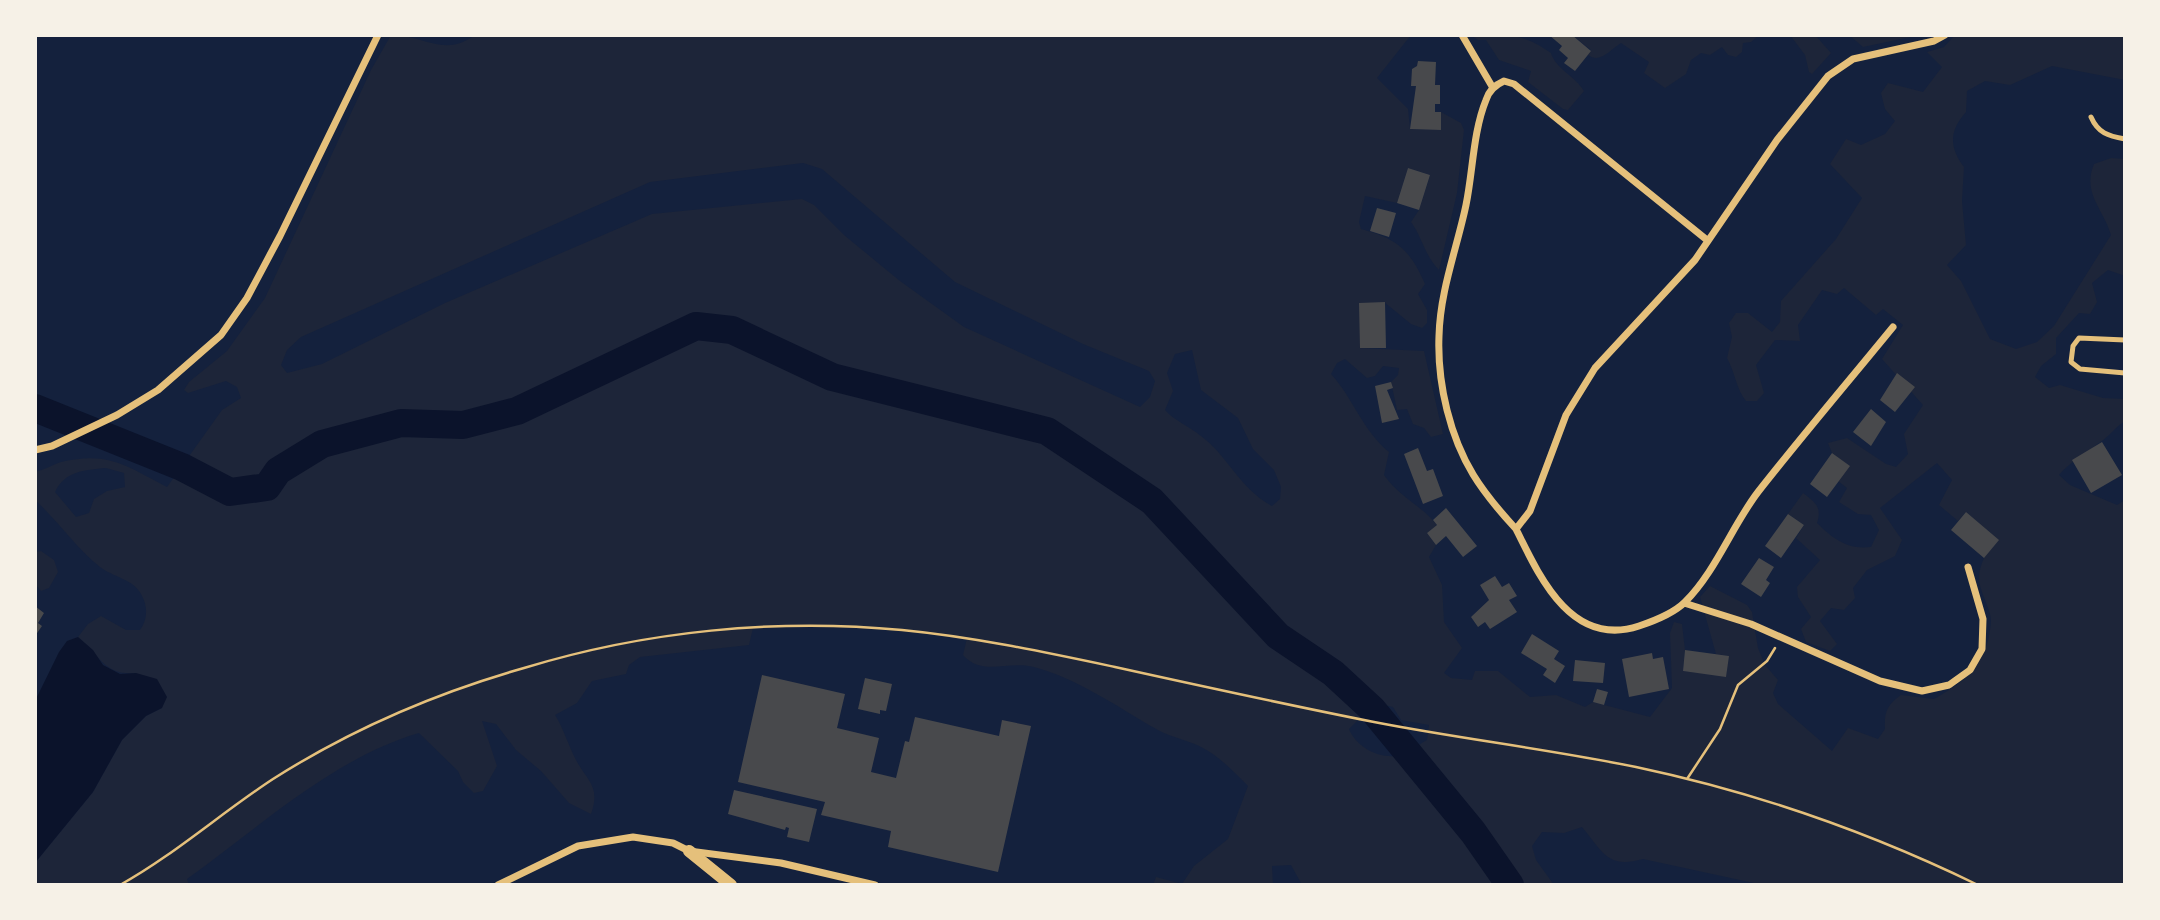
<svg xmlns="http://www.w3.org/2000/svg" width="2160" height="920" font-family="Helvetica,sans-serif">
	<rect width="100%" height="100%" fill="#14213d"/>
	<path fill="#1d2539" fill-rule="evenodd" d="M391 35C424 35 444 58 475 35H1411L1377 78 1408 109 1410 129 1440 130 1441 112 1461 123 1464 130 1457 193 1439 270C1425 256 1422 237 1411 222L1419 210 1430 175 1408 168 1397 203 1365 196 1359 222 1361 229C1398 239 1410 250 1425 284L1418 294 1427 310V323L1422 328 1411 324 1384 302 1360 348 1424 351 1443 434 1431 437 1424 428 1413 424 1407 409 1397 410 1391 382 1398 375 1399 368 1383 366 1375 376 1367 378 1345 359 1337 363 1331 374C1353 398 1363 431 1389 452L1384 475C1399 497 1421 505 1437 525L1427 533 1436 545 1429 557 1442 585 1444 622 1462 648 1444 673 1451 678 1472 680 1475 671H1498L1530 697 1556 695 1585 707 1593 702 1650 717 1672 688 1670 633 1674 622 1682 624 1685 650 1683 671 1726 676 1728 656 1716 654 1700 597 1710 586 1747 605 1752 612 1758 648 1765 665 1778 680 1773 693 1778 704 1832 751 1848 728 1878 739 1885 729C1884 712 1887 705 1901 695L1934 699C1961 684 1983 668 1989 636 1990 629 1992 621 1990 614 1983 590 1973 583 1984 558L1966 512 1958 521 1939 505 1952 480 1937 463 1880 508 1902 540 1895 556 1867 570 1853 588 1855 598 1844 610 1831 608 1820 621 1837 644 1830 651 1806 642 1801 629 1811 617 1798 597 1797 587 1820 560 1796 538 1804 525 1788 514 1803 493C1816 503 1822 507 1817 523 1833 539 1848 550 1871 547L1879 530 1871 515 1858 514 1839 502 1847 488 1838 481 1849 466 1832 453 1828 443 1847 438 1886 464 1896 467 1908 454 1904 434 1923 405 1882 359 1903 325 1883 309 1876 315 1844 288 1837 294 1822 290 1798 325 1800 341 1775 340 1756 365 1764 393 1757 401H1746C1736 389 1735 372 1727 358L1732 337 1729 323 1736 313H1748L1772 332 1780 322 1781 301 1836 239 1862 198 1830 164 1846 139 1861 145 1885 134 1895 121 1885 109 1881 93 1888 83 1923 92 1942 67 1927 52 1944 47 1955 35H2125V80L2052 66 2010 85 1985 81 1967 91 1966 112C1949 131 1949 147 1964 167L1962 201 1966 245 1947 265 1961 281 1990 339 2016 349 2037 342 2054 326 2111 235C2103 208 2082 193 2094 164L2111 158 2125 159V276L2108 270 2092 283 2097 302 2090 314 2079 313 2056 338V354L2041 366 2035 377 2049 388 2060 385 2103 398 2125 399V421C2114 428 2109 437 2099 443 2085 454 2071 461 2059 475L2070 485 2117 505 2125 500V885H1763L1643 859C1607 869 1603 852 1582 827L1564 833 1542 832 1532 846 1536 860 1554 885H1302L1291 865 1272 866 1273 885H1153L1156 877 1182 884 1194 866 1228 839 1248 786C1234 772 1220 757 1203 748 1189 740 1172 738 1158 730 1117 707 1079 679 1034 667 1009 660 982 677 963 655L967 638C895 629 825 625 753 628L749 645 640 657 629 665 626 674 592 681 577 703 555 715C564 729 568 745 576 760 587 781 601 786 591 814L569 803 541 771 516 750 496 724 482 721 497 766 483 791 474 793 463 782 458 771 419 733C335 757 258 828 187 879L189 885H35V863L93 792 122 740 146 716 162 708 136 673C104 676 100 655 78 637L88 624 101 616 126 630H140C148 619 148 606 141 594 133 579 113 577 100 567 76 548 58 521 35 500V472C44 470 52 465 61 462 109 451 126 466 167 487L222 410 241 398 237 387 226 381 188 393 184 390 189 382 227 351 265 298 371 70ZM803 163 822 169 955 282 1083 344 1149 371 1155 381 1150 397 1140 407 964 327 900 281 844 235 814 205 802 199 652 214 445 303 322 364 287 373 281 365 287 350 301 337 650 182ZM1192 350 1201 390 1238 418 1253 449 1274 470 1281 487 1280 499 1272 506C1239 488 1228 456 1201 436 1189 426 1176 422 1165 410L1173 391 1167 373 1175 354ZM106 468 124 473 125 487 107 491 94 499 89 513 76 517 55 492C65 471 84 470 106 468ZM1375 703 1393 707 1401 720 1429 725 1427 740C1418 745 1405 755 1396 756 1376 758 1356 746 1349 729Z
		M1471 35C1506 35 1522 32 1551 53 1555 68 1576 77 1584 91L1568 110 1563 109 1528 82 1531 71 1499 60 1486 40H1478Z
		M1572 35H1759L1751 42 1743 43 1742 52 1736 57 1728 55 1722 47 1710 55 1701 53 1691 60 1686 74 1665 88 1644 73 1649 62 1621 43C1610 50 1600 64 1588 55L1591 50Z
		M1790 35H1815L1831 53 1812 74 1809 72 1805 55Z
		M1849 35H1920L1863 47Z
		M41 551 54 560 58 572 49 588 41 591 35 584V552Z"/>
	<path fill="#0b132b" d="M78 637 93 650 103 665 120 674 136 673 157 679 167 697 162 708 146 716 122 740 93 792 35 863V701L59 652 67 641Z"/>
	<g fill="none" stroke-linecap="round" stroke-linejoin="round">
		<path stroke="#0b132b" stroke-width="28" d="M35 408 182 467 230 492 267 487 278 471 322 444 401 423 463 425 517 411 696 326 732 330 832 377 1047 431 1152 501 1278 636 1333 673 1372 709 1473 832 1510 885"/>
	</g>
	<path fill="#48494c" d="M1549 35H1572L1591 51 1575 71 1564 63 1568 58 1559 50 1562 46Z
		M1418 61 1436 62 1435 85H1440V104H1435V112H1441V130L1410 129 1416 86H1411L1412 69 1417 66Z
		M1408 168 1430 175 1419 210 1397 203Z
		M1377 208 1396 213 1389 237 1370 231Z
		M1385 302 1386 348H1360L1359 303Z
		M1897 373 1915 387 1895 412 1880 400Z
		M1391 382 1393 388 1387 390 1399 419 1382 423 1375 386Z
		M1871 409 1886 422 1871 446 1853 432Z
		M2102 442 2122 475 2091 493 2072 460Z
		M1418 448 1427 471 1433 469 1443 496 1423 504 1404 454Z
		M1832 453 1850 466 1827 497 1810 484Z
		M1446 508 1477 546 1463 557 1446 536 1436 545 1427 533 1437 525 1433 520Z
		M1966 512 1999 540 1984 558 1951 530Z
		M1788 514 1804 525 1781 558 1765 546Z
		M1759 558 1774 567 1766 580 1770 583 1761 597 1741 584Z
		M1495 576 1502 587 1509 583 1517 596 1509 600 1517 612 1490 629 1485 622 1478 627 1471 617 1489 600 1480 585Z
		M35 606 44 613 38 623 42 626 35 636Z
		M1532 634 1559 651 1554 659 1565 666 1555 683 1543 675 1547 669 1521 653Z
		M1685 650 1729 656 1726 677 1683 671Z
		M1652 653 1653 659 1663 657 1669 689 1629 697 1622 659Z
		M1575 660 1605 663 1603 683 1573 681Z
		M762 675 845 694 837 728 879 738 871 772 896 778 905 741 909 742 915 717 999 736 1002 720 1031 726 998 872 888 847 891 831 821 815 825 802 738 782Z
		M865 678 892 684 886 711 880 710V714L858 709Z
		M1597 689 1608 692 1604 705 1593 702Z
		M734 790 817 809 809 842 787 837 789 828 786 827 785 830 728 814Z"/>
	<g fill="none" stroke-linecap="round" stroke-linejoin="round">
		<path stroke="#e5c07b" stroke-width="2.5" d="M1687 779 1720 729 1738 685 1767 661 1775 648
			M120 885C174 855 221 813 273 779 350 730 436 693 524 668 645 631 776 618 902 630 974 637 1044 652 1115 667 1201 686 1288 705 1374 722 1461 739 1549 749 1636 767 1754 792 1869 832 1978 885"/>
		<path stroke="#e5c07b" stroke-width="5" d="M2091 117C2098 133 2108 136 2125 139
			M2125 340 2079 338 2073 346 2071 362 2080 369 2125 373"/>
		<path stroke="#e5c07b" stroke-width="7" d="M1462 35 1493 88
			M1893 327C1848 382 1802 436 1758 492 1732 526 1716 571 1685 602 1674 613 1654 621 1639 626 1572 648 1540 578 1516 529L1530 511 1566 415 1595 368 1695 260 1777 140 1828 76 1853 59 1934 41 1945 35
			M35 450 52 446 117 415 158 390 221 335 247 298 280 236 378 35
			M1516 529C1481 491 1460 462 1447 410 1441 386 1438 361 1439 336 1440 291 1457 248 1466 205 1473 171 1473 132 1486 100 1489 90 1495 85 1504 81L1514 84 1707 240
			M1684 603 1751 624 1880 681 1922 691 1949 685 1970 670 1982 649 1983 619 1968 567
			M498 885 578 846 633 837 673 843 689 851 781 863 875 885"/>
		<path stroke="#e5c07b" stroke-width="12" d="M689 851 731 885"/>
	</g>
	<rect width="2160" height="920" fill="none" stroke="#f6f1e7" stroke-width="74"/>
</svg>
